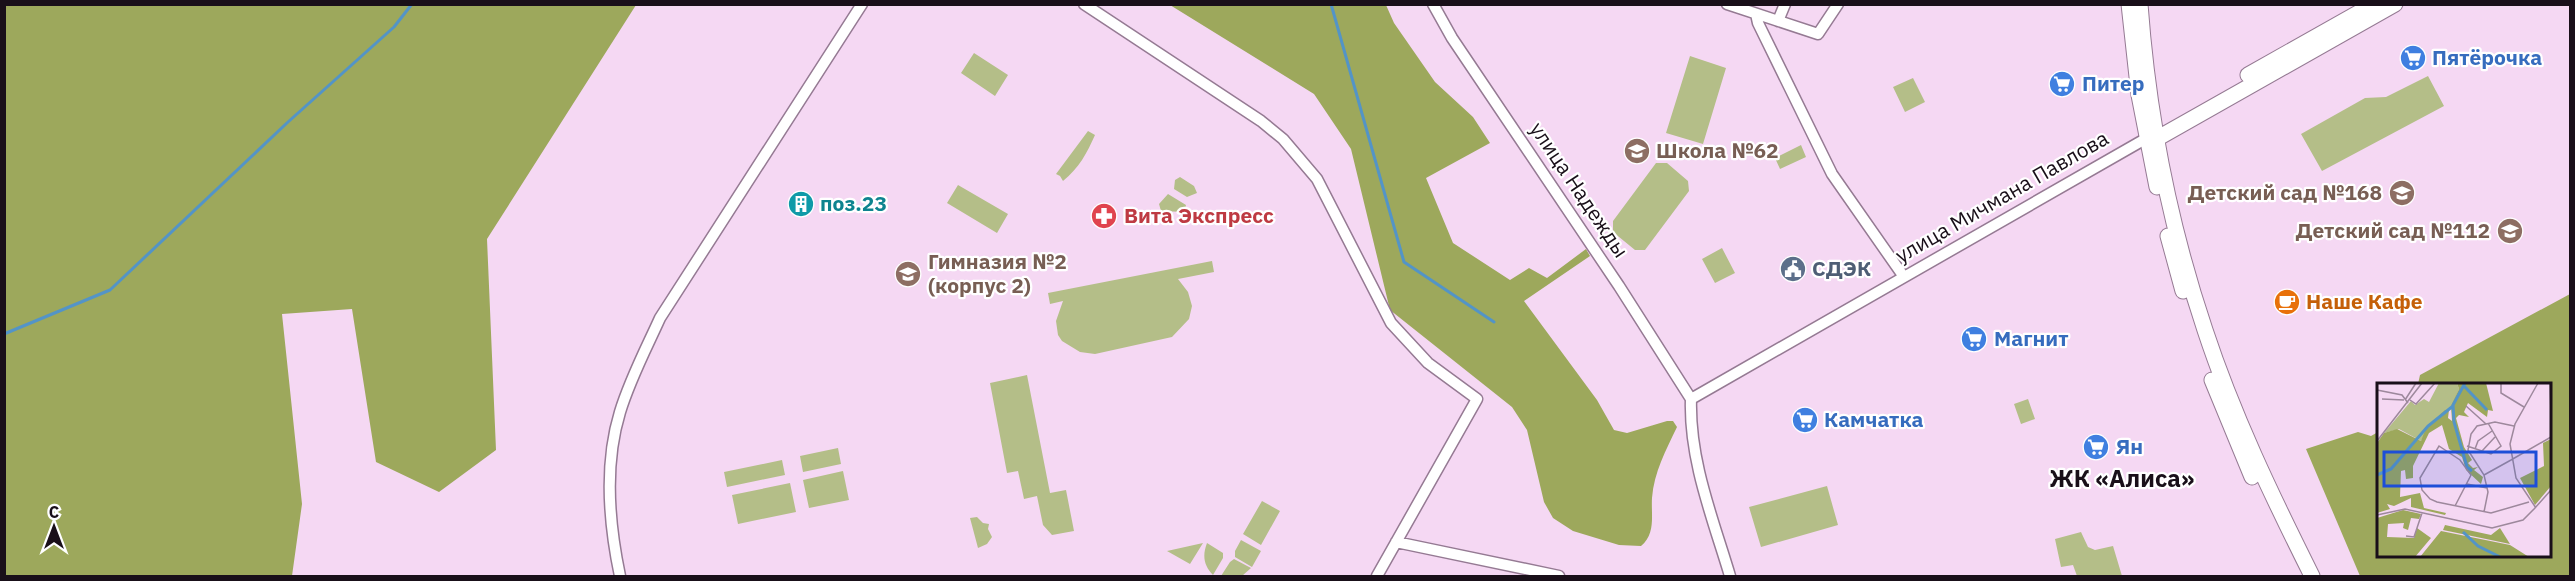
<svg xmlns="http://www.w3.org/2000/svg" width="2575" height="581" font-family="'IBM Plex Sans',sans-serif">
	<rect width="100%" height="100%" fill="#f5d8f3"/>
	<path fill="#b4be88" d="M974 53 1008 75 995 96 961 73Z
		M1690 56 1726 68 1703 144 1666 133Z
		M2428 76 2444 106 2322 171 2301 134 2365 98 2386 97Z
		M1913 78 1925 102 1905 112 1893 87Z
		M1088 131 1095 135C1087 153 1079 168 1063 181L1060 176 1056 174Z
		M1801 145 1806 157 1780 169 1775 158Z
		M1656 163H1667L1688 181 1689 191 1645 250H1635L1613 232V221Z
		M1180 177 1194 186 1197 193 1187 197 1174 189 1175 180Z
		M958 185 1008 214 997 233 947 203Z
		M1168 194 1186 205 1184 212 1161 211 1159 204Z
		M1722 248 1735 273 1715 283 1702 259Z
		M1212 261 1214 272 1178 279 1188 292 1192 306 1189 319 1172 337 1095 354 1080 352 1062 341 1058 335 1056 321 1063 301 1050 304 1048 293Z
		M1027 375 1050 493 1066 490 1074 531 1052 535 1043 525 1037 496 1024 499 1018 471 1007 473 990 383Z
		M2028 399 2035 419 2021 424 2014 404Z
		M838 448 841 464 803 472 800 456Z
		M782 460 785 475 727 487 724 472Z
		M843 471 849 500 809 508 803 480Z
		M790 483 796 512 738 524 732 495Z
		M1827 486 1838 525 1761 547 1749 507Z
		M1262 501 1280 511 1261 545 1243 534Z
		M977 517 983 523 989 524 988 529 992 537 987 544 978 548 970 518Z
		M2081 532 2088 547 2095 550 2113 546 2122 576H2077L2073 565 2061 567 2055 539Z
		M1241 540 1261 551 1252 567 1235 557V551Z
		M1203 543 1190 564 1167 551Z
		M1207 543 1223 553V558L1213 575C1204 566 1202 556 1207 543Z
		M1234 559 1251 568 1242 576H1221L1230 562Z"/>
	<path fill="#9da85c" d="M4 5H636L487 239 496 450 439 492 376 462 352 309 282 314 302 504 292 576H5Z
		M1170 5H1386L1394 23 1435 82 1473 117 1490 143 1426 178 1453 243 1510 280 1529 268 1547 278 1586 249 1590 256 1524 301 1597 400 1614 430 1627 433 1667 421H1673L1677 427C1666 450 1654 472 1652 498 1651 515 1656 534 1641 546L1619 545 1573 531 1553 518 1544 502 1527 430 1512 407 1390 310 1351 149 1314 94Z
		M2570 294V576H2360L2306 449 2358 432 2371 436 2378 432V556H2550V384H2418L2420 375Z"/>
	<g fill="none" stroke-linecap="round" stroke-linejoin="round">
		<path stroke="#5394c7" stroke-width="3" d="M1331 4 1404 262 1494 322
			M4 334 110 290 288 122 394 27 412 4"/>
		<g stroke="#957a93" stroke-width="13">
			<path id="minor" d="M1084 4 1261 121 1283 139 1317 179 1391 323 1428 363 1477 399 1377 576
				M1433 4 1452 38 1619 286 1691 399
				M1727 4 1818 34 1838 4
				M1756 14 1758 23 1832 174 1904 277
				M1778 21 1785 4
				M1691 399 2147 138
				M1691 399C1689 460 1713 519 1730 576
				M1396 542 1559 576
				M620 576C609 524 604 464 620 412 630 379 646 349 660 318L862 4"/>
		</g>
		<g stroke="#957a93" stroke-width="17">
			<path id="secondary" d="M2129 4 2139 95 2157 187
				M2140 4C2148 114 2170 226 2205 330 2233 415 2272 496 2312 576
				M2248 75 2374 4
				M2151 138H2158L2395 4
				M2168 236 2183 291
				M2212 380 2252 477"/>
		</g>
		<use href="#minor" stroke="#fff" stroke-width="10"/>
		<use href="#secondary" stroke="#fff" stroke-width="15"/>
	</g>
	<defs>
		<g id="supermarket-disc" transform="scale(1.35)"><circle r="9.5" fill="#3f7fe0" stroke="#fff"/><path d="M-6-5.5h2.5l.6 2H6L4.5 2H-2.5L-4.4-4H-6ZM-1.5 3.2a1.3 1.3 0 1 0 .1 0ZM3 3.2a1.3 1.3 0 1 0 .1 0Z" fill="#fff"/></g>
		<g id="school-disc" transform="scale(1.35)"><circle r="9.5" fill="#8d6e63" stroke="#fff"/><path d="M0-5L7-2L0 1L-7-2ZM-4 1L0 2.5L4 1V4Q0 6-4 4Z" fill="#fff"/></g>
		<g id="building-disc" transform="scale(1.35)"><circle r="9.5" fill="#0f9aa8" stroke="#fff"/><path d="M-4-6H4V6H1V3H-1V6H-4ZM-2.5-4.3h1.7v1.8h-1.7ZM.8-4.3h1.7v1.8H.8ZM-2.5-1h1.7V.8h-1.7ZM.8-1h1.7V.8H.8Z" fill="#fff"/></g>
		<g id="pharmacy-disc" transform="scale(1.35)"><circle r="9.5" fill="#e0444e" stroke="#fff"/><path d="M-2-6h4v4h4v4h-4v4h-4v-4h-4v-4h4Z" fill="#fff"/></g>
		<g id="civic-disc" transform="scale(1.35)"><circle r="9.5" fill="#5c6f8a" stroke="#fff"/><path d="M-.6-6.5H3V-4.5H.6V-3L4-1V1h2V6H-6V1h2V-1L-.6-3ZM-1.2 2.5V6h2.4V2.5Z" fill="#fff"/></g>
		<g id="cafe-disc" transform="scale(1.35)"><circle r="9.5" fill="#e8710a" stroke="#fff"/><path d="M-5.5-4.5H6V0H3Q3 3.5 0 3.5H-2.5Q-5.5 3.5-5.5 0ZM3-3.2v2h1.7v-2ZM-6 4.5H4V6H-6Z" fill="#fff"/></g>
	</defs>
	<g fill-rule="evenodd">
		<use href="#supermarket-disc" x="2413" y="58"/>
		<use href="#supermarket-disc" x="2062" y="84"/>
		<use href="#school-disc" x="1637" y="151"/>
		<use href="#school-disc" x="2402" y="193"/>
		<use href="#building-disc" x="801" y="204"/>
		<use href="#pharmacy-disc" x="1104" y="216"/>
		<use href="#school-disc" x="2510" y="231"/>
		<use href="#civic-disc" x="1793" y="269"/>
		<use href="#school-disc" x="908" y="274"/>
		<use href="#cafe-disc" x="2287" y="302"/>
		<use href="#supermarket-disc" x="1974" y="339"/>
		<use href="#supermarket-disc" x="1805" y="420"/>
		<use href="#supermarket-disc" x="2096" y="447"/>
	</g>
	<g text-anchor="middle" stroke-width="4.5" stroke-linejoin="round" paint-order="stroke">
		<g font-size="21" font-weight="bold" fill="#366cbe" stroke="#fff" text-anchor="start">
			<text x="2432" y="65">Пятёрочка</text>
			<text x="2082" y="91">Питер</text>
			<text x="1994" y="346">Магнит</text>
			<text x="1824" y="427">Камчатка</text>
			<text x="2116" y="454">Ян</text>
		</g>
		<g font-size="21" font-weight="bold" fill="#785e54" stroke="#fff" text-anchor="start">
			<text x="1656" y="158">Школа №62</text>
			<text x="2382" y="200" text-anchor="end">Детский сад №168</text>
			<text x="2490" y="238" text-anchor="end">Детский сад №112</text>
			<text x="928" y="269">Гимназия №2<tspan x="928" dy="24">(корпус 2)</tspan></text>
		</g>
		<g font-size="21" fill="#190f19" stroke="#fff">
			<text transform="translate(1579 190) rotate(56)" y="7">улица Надежды</text>
			<text transform="translate(2002 197) rotate(-30)" y="7">улица Мичмана Павлова</text>
		</g>
		<g font-size="21" font-weight="bold" fill="#0d838f" stroke="#fff" text-anchor="start">
			<text x="820" y="211">поз.23</text>
		</g>
		<g font-size="21" font-weight="bold" fill="#be3a42" stroke="#fff" text-anchor="start">
			<text x="1124" y="223">Вита Экспресс</text>
		</g>
		<g font-size="21" font-weight="bold" fill="#4e5e75" stroke="#fff" text-anchor="start">
			<text x="1812" y="276">СДЭК</text>
		</g>
		<g font-size="21" font-weight="bold" fill="#c56008" stroke="#fff" text-anchor="start">
			<text x="2306" y="309">Наше Кафе</text>
		</g>
		<g font-size="24" font-weight="bold" fill="#190f19" stroke="#fff">
			<text x="2122" y="487">ЖК «Алиса»</text>
		</g>
	</g>
	<g transform="translate(2377 383)">
		<rect width="174" height="174" fill="#f5d8f3"/>
		<path d="M62 0H80L82 6 74 25 56 39 44 58 22 46 7 50 34 18 38 22 47 16 52 19Z" fill="#b4be88"/>
		<path d="M80 0H109L116 28 111 27 110 34 91 20 87 29 92 34 82 32 79 35 87 64 95 77 91 80 96 85 101 84 97 87 106 94 104 101 89 87 85 74 72 66 65 42 52 50 36 83V95L29 96 28 87 24 88 23 114 43 110 47 125 69 130 68 132 34 124V115L17 123 10 121 13 126 0 130V60L7 50 20 46 44 58 49 45 68 27H72L71 35 75 38 74 23 82 6ZM174 56V103L158 122 143 95 167 83 166 60ZM26 127 44 131 42 136 34 135 31 147 26 145 27 140 11 141 10 154 37 155 40 145 54 155 38 174H0V135ZM68 142 114 152 123 145 133 161 66 147ZM64 148 133 162 152 174H43Z" fill="#9da85c"/>
		<path fill="none" stroke="#5394c7" stroke-width="3" d="M88 0 76 22 77 39 90 84 95 88M87 3 110 27M0 92 14 86 51 43 76 23M86 149 101 163 123 174"/>
		<path fill="none" stroke="#9d889c" stroke-width="1.5" d="M124 0V10L147 24M173 0 174 30M0 7 25 12 31 20M5 16 27 17M28 17 39 0M33 17 39 21 58 0M89 23 109 41M0 58 45 0M90 63 114 71 124 63 111 40M98 66 101 58 115 48M105 68 118 54M134 77 174 54M107 92 134 77M90 101 110 105M78 123 94 92 83 77 62 63 43 95 45 107 53 116 60 119 114 130 152 119M159 125 139 95 133 61 138 41 161 0M157 126 174 107M107 129 111 109 107 92 91 67 94 51 100 43 118 39 137 43M0 132 28 126 115 145 146 137 159 124M29 153 37 154 45 130"/>
		<path fill="#1d4ed8" fill-opacity="0.15" stroke="#1d4ed8" stroke-width="3" d="M7 69H159V103H7Z"/>
		<rect width="174" height="174" fill="none" stroke="#190f19" stroke-width="3"/>
	</g>
	<rect width="2575" height="581" fill="none" stroke="#190f19" stroke-width="12"/>
	<g transform="translate(54 527)" stroke="#ffffff" stroke-width="4.5" paint-order="stroke">
	<path d="M0-4.5L10 22L0 15L-10 22Z" fill="#190f19"/>
	<text y="-9" font-size="16" font-weight="bold" text-anchor="middle" fill="#190f19">С</text>
	</g>
</svg>
